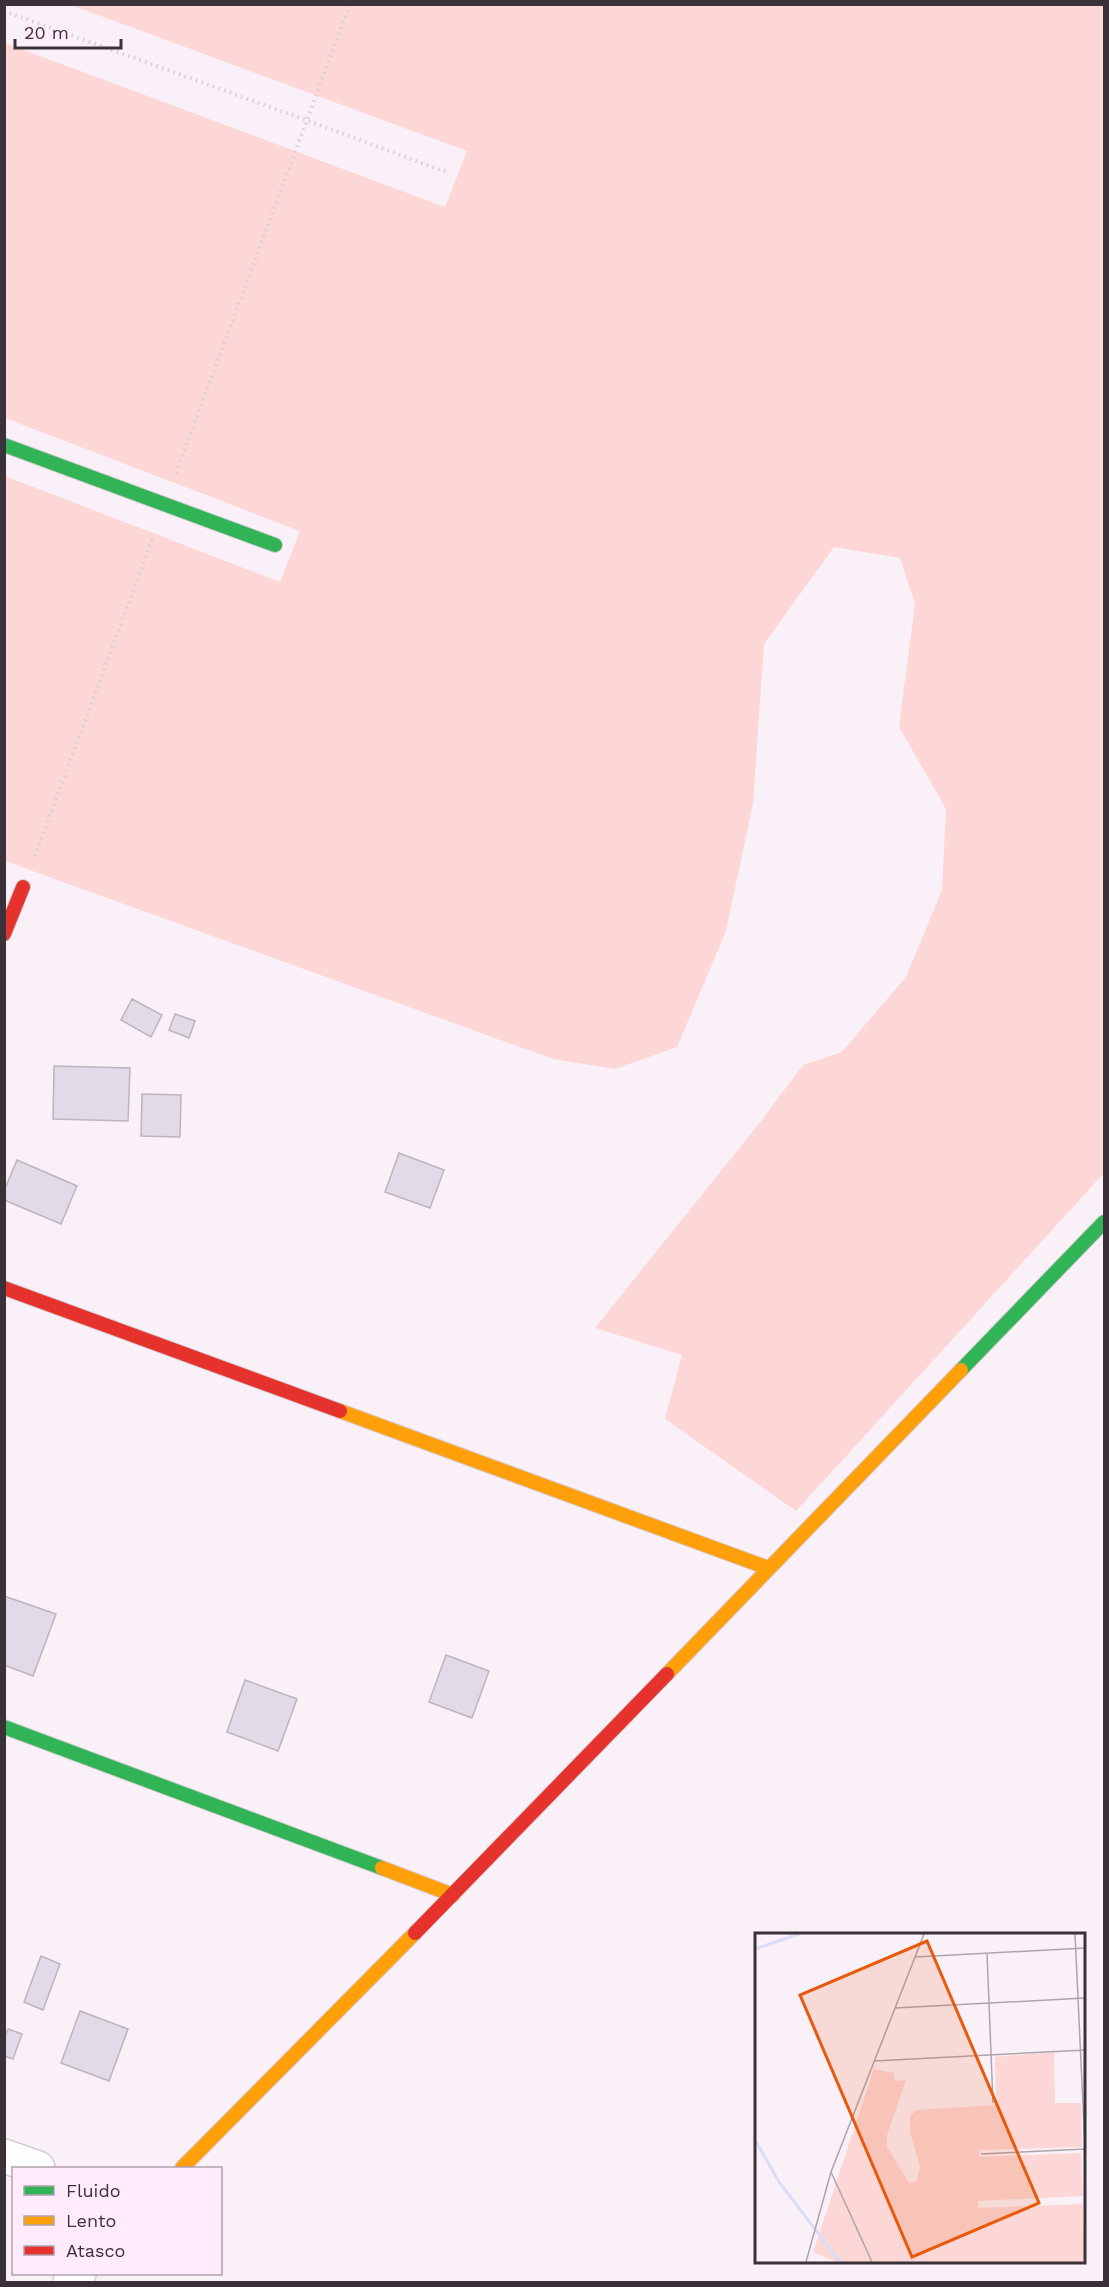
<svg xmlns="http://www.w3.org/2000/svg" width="1109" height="2287" font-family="'Work Sans',sans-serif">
	<rect width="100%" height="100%" fill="#faf0f8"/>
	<path fill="#fcd7d6" d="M71 5H1104V1173L796 1511 665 1419 682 1355 595 1328 761 1121 803 1065 842 1052 906 977 942 890 946 809 899 727 915 604 900 558 834 547 764 644 753 803 726 931 677 1047 615 1069 553 1059 5 861V476L280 582 300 531 5 418V43L445 207 467 151Z"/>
	<path fill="#e3dae7" stroke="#bbb5bd" stroke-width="1.5" d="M132 999 162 1015 151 1037 121 1020Z
		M175 1014 195 1021 189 1038 169 1030Z
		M54 1066 130 1068 128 1121 53 1119Z
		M142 1094 181 1095 180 1137 141 1136Z
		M399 1153 444 1170 430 1208 385 1192Z
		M17 1160 77 1186 61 1224 4 1200V1191Z
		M4 1596 56 1614 33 1676 4 1665Z
		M446 1655 489 1671 472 1718 429 1702Z
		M245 1680 297 1699 278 1751 227 1732Z
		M41 1956 60 1964 43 2010 24 2002Z
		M80 2011 128 2029 109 2081 61 2063Z
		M8 2029 22 2034 13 2059 4 2056V2039Z"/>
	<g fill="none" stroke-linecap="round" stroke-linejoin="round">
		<g stroke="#d6cdd4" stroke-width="36">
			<path id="street" d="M4 2156 38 2168
				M70 2282 79 2274"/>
		</g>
		<g stroke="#d6cdd4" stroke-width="16">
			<path id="fast" d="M4 445 275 545
				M961 1370 1104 1222
				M4 1727 382 1868"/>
		</g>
		<g stroke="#d6cdd4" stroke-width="16">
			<path id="slow" d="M340 1411 768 1568
				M667 1674 961 1370
				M382 1868 453 1895
				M182 2168 415 1933"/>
		</g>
		<g stroke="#d6cdd4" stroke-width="16">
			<path id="jam" d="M4 934 23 887
				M4 1288 340 1411
				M415 1933 667 1674"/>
		</g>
		<path stroke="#d5d0d4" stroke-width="4" stroke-dasharray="1.5 4.5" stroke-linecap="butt" d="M4 11 306 120 446 172
			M176 473 350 4
			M35 856 153 537"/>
		<use href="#street" stroke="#fefdfe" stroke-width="33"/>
		<use href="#fast" stroke="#30b455" stroke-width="14"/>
		<use href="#slow" stroke="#ff9f0a" stroke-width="14"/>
		<use href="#jam" stroke="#e5322d" stroke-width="14"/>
	</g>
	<g transform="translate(755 1933)">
		<rect width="330" height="330" fill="#faf0f8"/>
		<path d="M299 119 300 170H326L327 214 224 217V224L326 220 328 263 223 268V275L328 271 330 329H81L58 319 119 136 139 140 140 148 151 147 132 202V214L154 250 162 248 165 234 155 199V183L161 177 241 172 240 124Z" fill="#fcd7d6"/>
		<path fill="none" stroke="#dbdcf7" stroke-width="3" d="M0 16 44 1M0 207 24 249 85 329"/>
		<path fill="none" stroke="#aea4ac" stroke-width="1.5" d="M320 1 330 214M232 20 238 170M160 24 330 15M140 75 330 65M119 128 330 117M226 221 330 216M76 239 117 329M51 329 76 239 169 1"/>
		<path fill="#e8590c" fill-opacity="0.15" stroke="#e8590c" stroke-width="3" d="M172 8 284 270 157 324 45 62Z"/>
		<rect width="330" height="330" fill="none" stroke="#3b3239" stroke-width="3"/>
	</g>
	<rect width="1109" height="2287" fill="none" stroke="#3b3239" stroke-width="12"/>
	<rect x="12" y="2167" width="210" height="108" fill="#ffebfb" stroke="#b1a1ad" stroke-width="1.5"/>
	<rect x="24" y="2186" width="30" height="9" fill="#30b455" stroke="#b1a1ad" stroke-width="1.5"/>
	<text x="66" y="2197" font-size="18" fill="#3b3239">Fluido</text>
	<rect x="24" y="2216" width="30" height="9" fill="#ff9f0a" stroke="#b1a1ad" stroke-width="1.5"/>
	<text x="66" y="2227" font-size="18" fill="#3b3239">Lento</text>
	<rect x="24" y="2246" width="30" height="9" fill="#e5322d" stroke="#b1a1ad" stroke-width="1.5"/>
	<text x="66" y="2257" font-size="18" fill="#3b3239">Atasco</text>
	<path d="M15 39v9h106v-9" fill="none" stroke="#3b3239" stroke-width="3"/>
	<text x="24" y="39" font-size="18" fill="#3b3239" stroke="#ffebfb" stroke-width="4.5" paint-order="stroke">20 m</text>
</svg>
